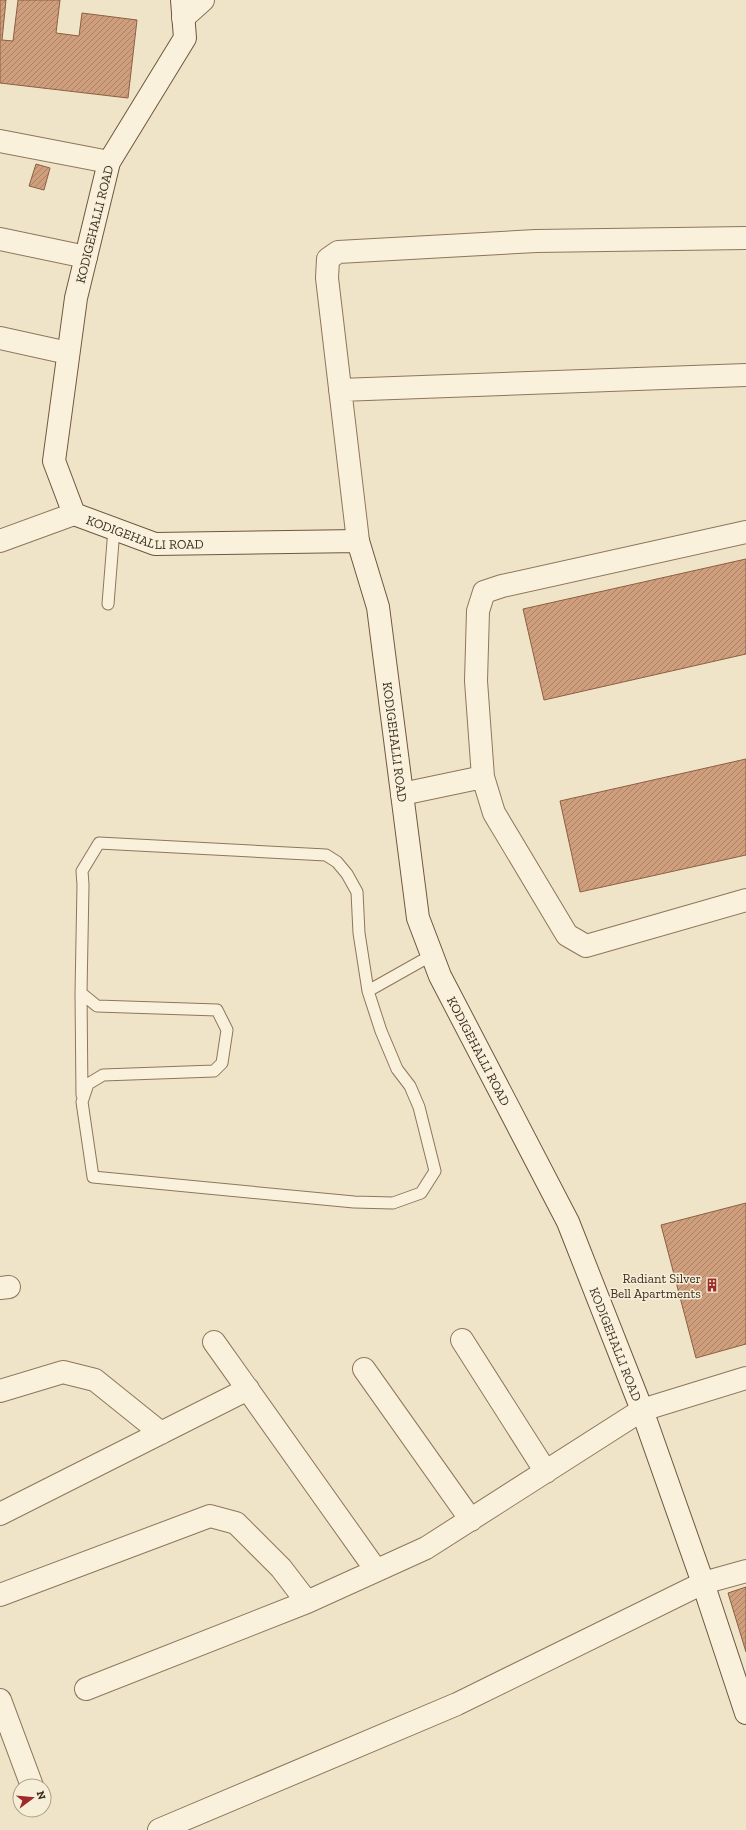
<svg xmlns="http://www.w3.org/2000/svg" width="746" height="1830" font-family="'Zilla Slab',serif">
	<defs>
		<pattern id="building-hatch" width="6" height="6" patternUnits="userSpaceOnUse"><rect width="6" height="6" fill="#cf9f7d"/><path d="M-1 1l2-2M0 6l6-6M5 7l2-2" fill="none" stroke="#a98266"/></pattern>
	</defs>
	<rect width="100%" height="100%" fill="#f0e4c8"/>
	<path fill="url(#building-hatch)" stroke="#8d5f41" d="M0 0H6L2 40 13 41 18 0H60L56 33 79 36 82 13 137 20 128 98 0 83Z
		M36 164 50 168 44 190 29 186Z
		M746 559V654L544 700 523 609Z
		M746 759V855L580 892 560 801Z
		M746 1203V1344L696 1358 661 1225Z
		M746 1587V1652L728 1593Z"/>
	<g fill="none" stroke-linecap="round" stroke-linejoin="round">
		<g stroke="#8d765c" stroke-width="13">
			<path id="lane" d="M108 604 114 529
				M368 991 359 933 357 892 347 874 337 862 326 855 99 843 82 871 83 885 81 993 97 1006 217 1010 227 1030 222 1063 214 1071 103 1075 88 1084 82 1102 93 1177 354 1202 393 1203 421 1193 435 1171 419 1107 410 1086 397 1069 381 1031 368 991 432 955
				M81 993 82 1095"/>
		</g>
		<g stroke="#8d765c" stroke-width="24">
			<path id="street" d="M183 18 203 0
				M0 141 109 162
				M0 239 86 257
				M0 338 68 353
				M340 390 746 375
				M746 532 502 586 484 592 478 611 476 681 483 777 494 813 567 935 586 946 746 900
				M0 541 74 514
				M358 541 327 278 328 259 338 252 536 241 746 238
				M402 794 483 777
				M0 1288 9 1287
				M462 1340 546 1472
				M214 1342 376 1570
				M364 1369 471 1520
				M0 1391 63 1372 95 1380 161 1433
				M0 1514 248 1389
				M0 1595 210 1516 236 1523 281 1568 307 1602
				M86 1689 307 1602 426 1548 642 1410 746 1378
				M0 1700 32 1786
				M159 1830 457 1704 703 1583 746 1571"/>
		</g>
		<g stroke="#6f573f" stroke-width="24">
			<g id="secondary">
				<path id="s1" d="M182 0 185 38 109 162 76 298 54 461 74 514 155 544 358 541 378 607 418 918 440 976 568 1222 642 1410 703 1583 746 1713"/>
			</g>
		</g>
		<use href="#lane" stroke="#faf1dc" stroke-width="11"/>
		<use href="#street" stroke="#faf1dc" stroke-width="22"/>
		<use href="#secondary" stroke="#faf1dc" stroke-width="22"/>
	</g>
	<defs>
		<g id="building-bare" transform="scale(1.08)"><path d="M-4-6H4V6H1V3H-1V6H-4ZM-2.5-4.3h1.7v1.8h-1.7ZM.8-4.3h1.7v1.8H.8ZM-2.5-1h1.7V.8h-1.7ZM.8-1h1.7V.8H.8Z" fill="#9e2a2b" stroke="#f7eed8" stroke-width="2.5" paint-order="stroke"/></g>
	</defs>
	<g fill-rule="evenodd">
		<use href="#building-bare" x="712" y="1285"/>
	</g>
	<g text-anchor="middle" stroke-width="3" stroke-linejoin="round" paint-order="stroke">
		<g font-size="13" fill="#3d2e20" stroke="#f7eed8">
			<text transform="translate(94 224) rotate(-76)" y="5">KODIGEHALLI ROAD</text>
			<text dy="5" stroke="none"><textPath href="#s1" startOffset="619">KODIGEHALLI ROAD</textPath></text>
			<text dy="5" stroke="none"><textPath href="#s1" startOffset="1039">KODIGEHALLI ROAD</textPath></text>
			<text dy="5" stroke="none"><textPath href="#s1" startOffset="1363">KODIGEHALLI ROAD</textPath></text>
			<text dy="5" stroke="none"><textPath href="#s1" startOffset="1687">KODIGEHALLI ROAD</textPath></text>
		</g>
		<g font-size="13" fill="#3d2e20" stroke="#f7eed8" text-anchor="end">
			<text x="701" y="1283">Radiant Silver<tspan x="701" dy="15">Bell Apartments</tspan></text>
		</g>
	</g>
	<g transform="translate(32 1798) rotate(74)"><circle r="19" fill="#f7eed8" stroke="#ada18e"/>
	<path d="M0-3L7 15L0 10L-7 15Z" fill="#9e2a2b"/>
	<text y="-6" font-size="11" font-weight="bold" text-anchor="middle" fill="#3d2e20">N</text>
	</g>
</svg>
